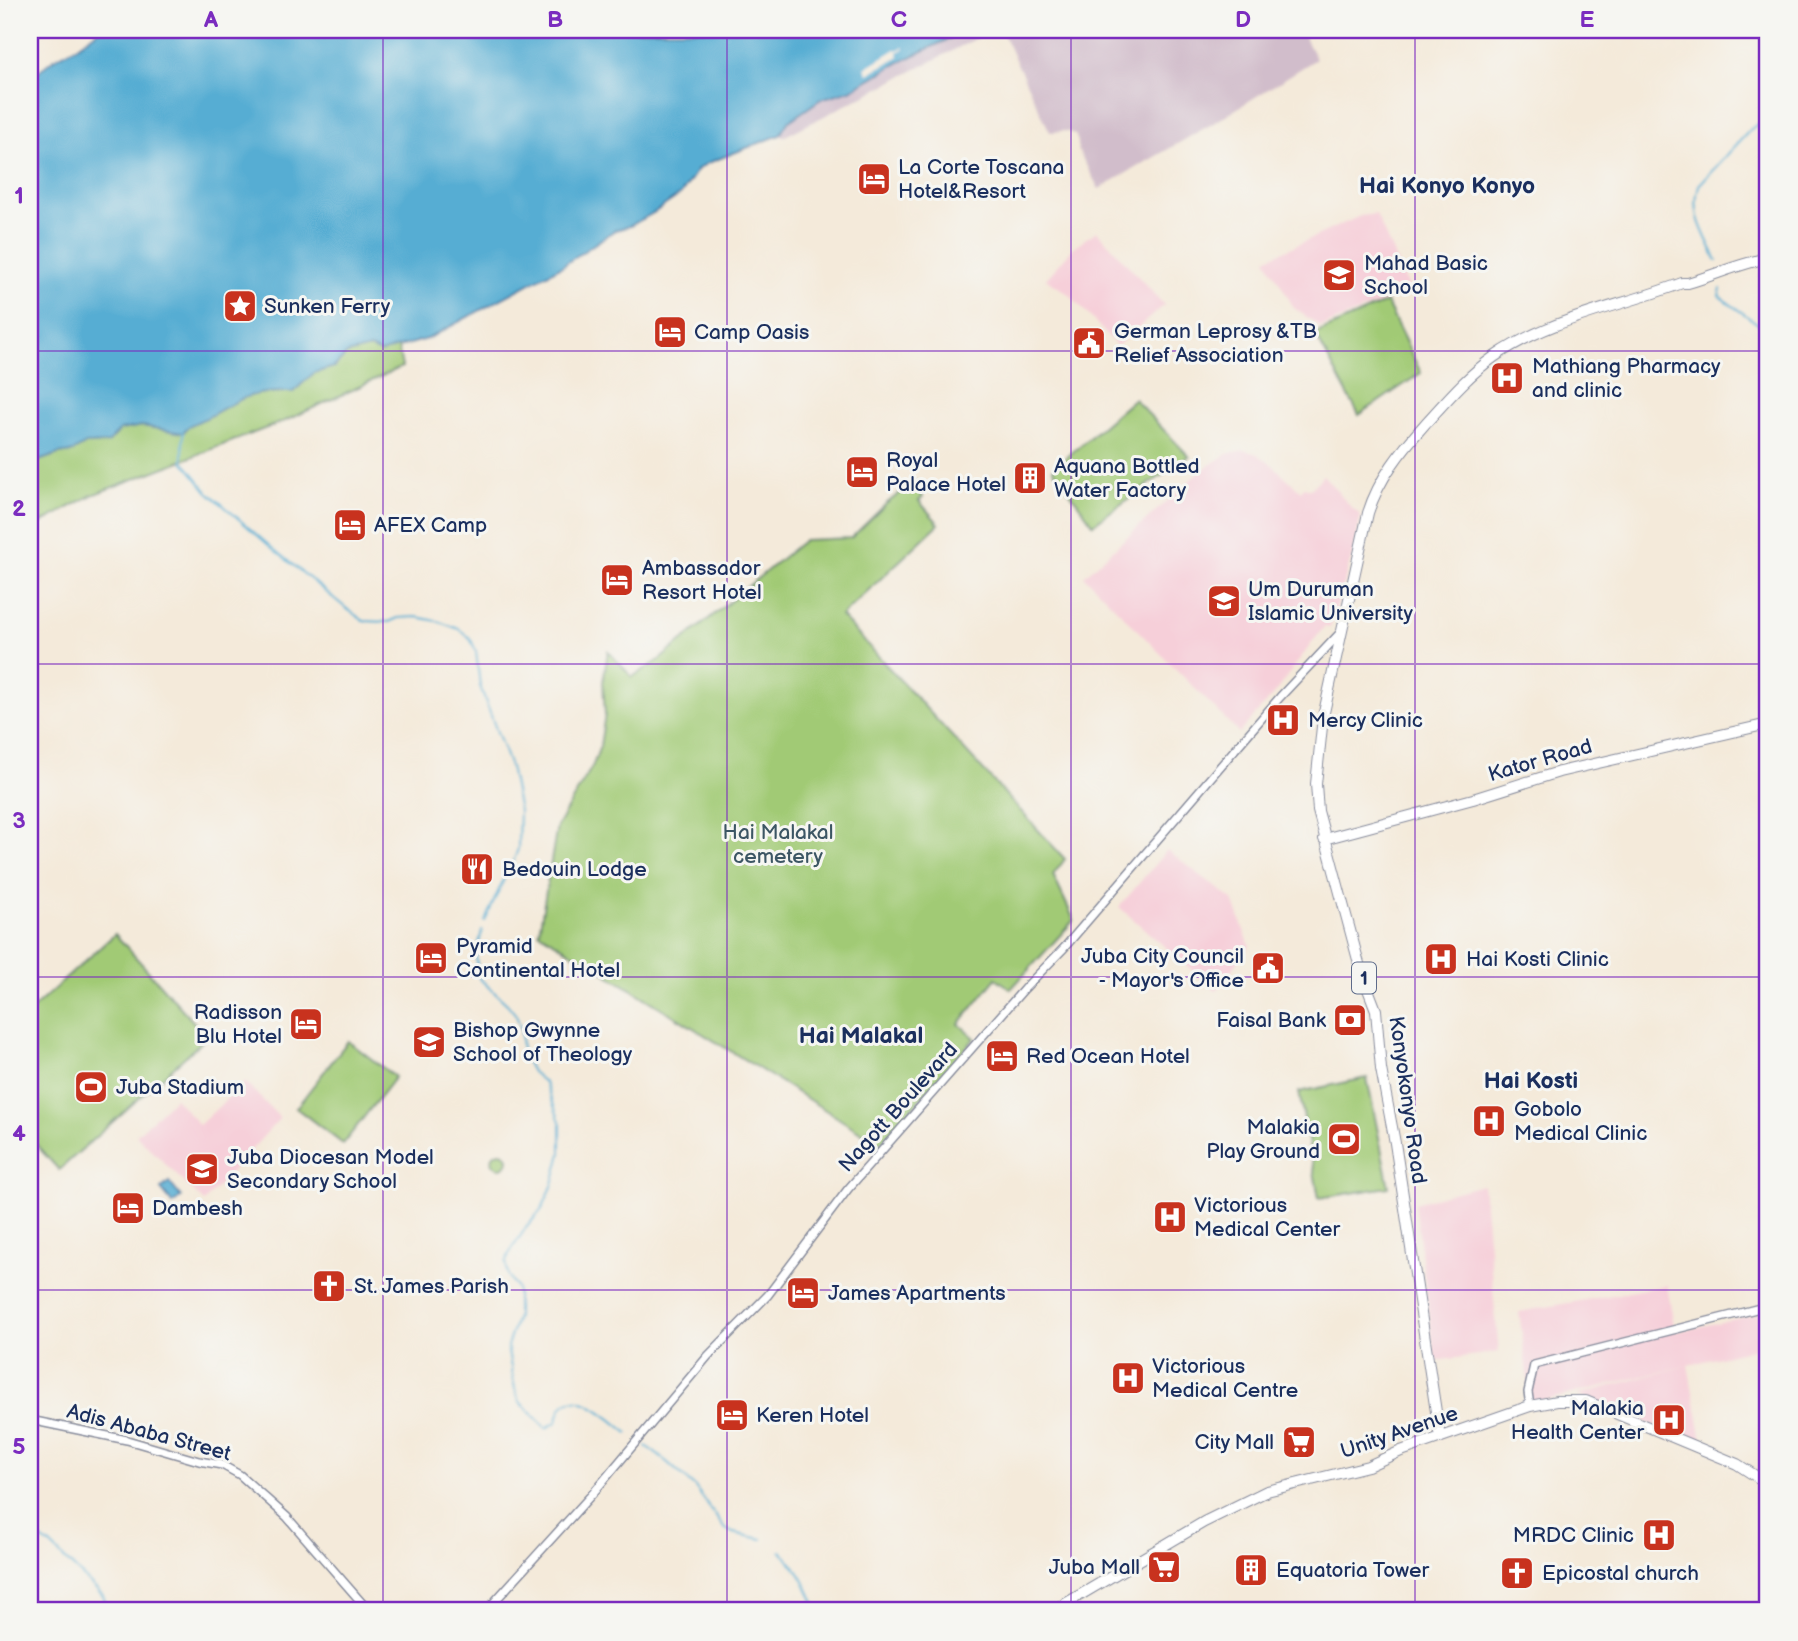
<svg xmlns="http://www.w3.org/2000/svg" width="1798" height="1641" font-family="'Balsamiq Sans',sans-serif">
	<rect width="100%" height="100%" fill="#f6f6f2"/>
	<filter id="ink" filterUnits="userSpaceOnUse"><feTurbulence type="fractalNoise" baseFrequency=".0143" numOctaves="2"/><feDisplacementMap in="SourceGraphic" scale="14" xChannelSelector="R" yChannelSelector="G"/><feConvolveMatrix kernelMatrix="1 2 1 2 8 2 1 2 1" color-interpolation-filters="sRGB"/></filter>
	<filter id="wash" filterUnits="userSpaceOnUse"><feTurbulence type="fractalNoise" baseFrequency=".00686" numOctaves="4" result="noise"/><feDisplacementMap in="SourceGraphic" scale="28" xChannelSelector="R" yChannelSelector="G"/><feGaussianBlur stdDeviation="1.57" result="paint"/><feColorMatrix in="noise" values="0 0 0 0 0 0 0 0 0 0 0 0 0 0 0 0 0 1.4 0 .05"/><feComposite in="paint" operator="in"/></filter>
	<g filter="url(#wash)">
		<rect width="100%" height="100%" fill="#f4eada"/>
		<path fill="#f6cfd9" d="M1376 214 1410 291 1321 327 1294 308 1266 259 1360 216Z
			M1097 231 1164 305 1117 346 1070 295 1046 279 1076 245Z
			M1244 450 1257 454 1269 462 1301 491 1304 487 1311 489 1323 475 1351 507 1361 515 1354 549 1330 628 1324 627 1273 695 1239 733 1084 576 1199 472 1227 454Z
			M1167 850 1233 900 1250 946 1216 991 1119 907Z
			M245 1082 280 1118 204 1202 136 1135 175 1098 199 1125Z
			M1483 1185 1499 1352 1435 1361 1415 1203Z
			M1667 1285 1675 1332 1768 1312V1345L1531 1404 1519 1312Z
			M1688 1365 1703 1445 1578 1395Z"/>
		<path fill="#d1bdcb" d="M968 30H993L783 137 780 135 788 122 821 99 850 90 902 61Z
			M1001 30H1301L1316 59 1217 121 1099 189 1078 150V142L1075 134 1064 131 1050 132Z"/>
		<path fill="#a1ca75" stroke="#5e7c6a" stroke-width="2" d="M1386 302 1421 373 1359 415 1315 334Z
			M398 346 402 367 285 421 92 495 30 529V464L58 454 72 452 86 444 108 443 120 430 142 426 183 433C189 422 199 422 210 416 244 396 253 391 293 392L314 373 334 367 347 354 370 348 381 353Z
			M1134 399 1189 456 1093 524 1053 469Z
			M915 481 919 491 923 497 919 501 939 524 841 616 1065 859 1053 875 1074 920 1011 989 996 978 959 1024 975 1038 880 1144 539 932 557 826 593 765 600 746 605 714 603 682 608 651 632 677 658 661 804 540 851 538 886 504Z
			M115 934 207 1037 59 1170 30 1138V1011Z
			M348 1041 395 1077 343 1144 296 1108Z
			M1367 1078 1389 1187 1319 1198 1299 1092Z
			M492 1160a8 8 0 1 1 16 0a8 8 0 1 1-16 0Z"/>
		<path fill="#56add3" stroke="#386e98" stroke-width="2" d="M99 30H968L902 61 850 90 821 99 788 122 780 135 708 163 698 169 681 194 655 212 630 226 615 230 562 266 429 338C413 344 397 346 381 353L370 348 347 354 334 367 314 373 293 392C253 391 244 396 210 416 200 422 189 422 183 433L142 426 120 430 108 443 86 444 72 452 58 454 30 464V78L54 59 76 47Z
			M169 1182 181 1197 173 1204 161 1189Z"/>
		<path fill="#f4eada" d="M903 47 904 49 898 52 899 56 868 74 865 68 896 49 898 50Z"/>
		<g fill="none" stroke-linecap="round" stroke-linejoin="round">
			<path stroke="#56add3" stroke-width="2" d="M1717 261C1705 234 1690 215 1699 185L1751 129 1768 116
				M1721 289 1719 296 1768 331
				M183 433V461L208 492 272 548 347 609 364 621 389 622 398 618 416 617 437 621 459 629 470 638 476 651 480 686 510 767 519 811 518 849 512 865
				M485 921 508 870
				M482 930 476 957 479 978 508 1005 516 1015 521 1029 522 1053 532 1072 545 1083 561 1124V1153L553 1184 542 1209 525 1229 509 1254 506 1262 508 1275 517 1289V1317L507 1346 515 1389 520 1402 546 1428 557 1422C563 1374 611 1419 628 1433
				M646 1446 667 1462 695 1487 724 1528 733 1533 762 1539
				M30 1532 49 1544 103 1596 109 1611
				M781 1551C799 1568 809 1588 817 1611"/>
		</g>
	</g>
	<g filter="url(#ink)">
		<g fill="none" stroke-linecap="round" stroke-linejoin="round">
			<g stroke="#888c9c" stroke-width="10">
				<path id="minor" d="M1530 1406 1528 1392 1534 1365 1768 1306
					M30 1420 127 1440 199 1461 222 1465 240 1475 287 1517 369 1611
					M486 1611 594 1492 708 1356 768 1295 848 1189 1024 989 1064 948 1280 697 1342 631"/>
			</g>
			<g stroke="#888c9c" stroke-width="12">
				<path id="major" d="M1324 839 1473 799 1559 772 1768 724
					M1440 1438 1395 1143 1381 1069 1376 1010 1361 971 1318 811 1316 784 1323 717 1368 513C1379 478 1401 451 1425 424 1447 400 1467 376 1494 357 1550 318 1620 307 1682 283H1688C1715 275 1741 263 1768 258
					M1053 1611 1204 1522 1267 1491 1368 1466 1401 1451 1530 1406 1557 1401H1586L1737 1464 1768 1484"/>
			</g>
			<use href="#minor" stroke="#fff" stroke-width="7"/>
			<use href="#major" stroke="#fff" stroke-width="10"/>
		</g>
	</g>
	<path fill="none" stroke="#7b2cbf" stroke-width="2" stroke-opacity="0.55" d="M383 30V1611M727 30V1611M1071 30V1611M1415 30V1611M30 351H1768M30 664H1768M30 977H1768M30 1290H1768"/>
	<defs>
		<g id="hotel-square" transform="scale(1.75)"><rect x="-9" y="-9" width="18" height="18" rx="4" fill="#c8321e" stroke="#f6f6f2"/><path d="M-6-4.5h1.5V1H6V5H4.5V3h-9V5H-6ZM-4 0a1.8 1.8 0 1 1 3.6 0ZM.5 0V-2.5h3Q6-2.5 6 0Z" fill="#fff"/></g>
		<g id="school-square" transform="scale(1.75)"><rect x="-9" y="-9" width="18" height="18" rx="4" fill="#c8321e" stroke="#f6f6f2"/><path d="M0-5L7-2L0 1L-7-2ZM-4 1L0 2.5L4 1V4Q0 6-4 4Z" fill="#fff"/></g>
		<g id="sight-square" transform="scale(1.75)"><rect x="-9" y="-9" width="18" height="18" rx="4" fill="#c8321e" stroke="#f6f6f2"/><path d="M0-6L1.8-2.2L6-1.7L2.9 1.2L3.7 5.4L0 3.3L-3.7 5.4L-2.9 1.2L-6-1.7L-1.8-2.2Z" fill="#fff"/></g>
		<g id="civic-square" transform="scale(1.75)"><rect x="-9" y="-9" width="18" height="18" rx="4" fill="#c8321e" stroke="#f6f6f2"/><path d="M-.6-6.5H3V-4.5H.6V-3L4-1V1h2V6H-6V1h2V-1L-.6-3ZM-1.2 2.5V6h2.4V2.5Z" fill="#fff"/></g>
		<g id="hospital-square" transform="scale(1.75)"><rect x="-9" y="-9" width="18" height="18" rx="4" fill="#c8321e" stroke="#f6f6f2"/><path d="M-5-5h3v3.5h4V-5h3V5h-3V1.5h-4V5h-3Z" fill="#fff"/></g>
		<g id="building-square" transform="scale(1.75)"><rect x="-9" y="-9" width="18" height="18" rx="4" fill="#c8321e" stroke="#f6f6f2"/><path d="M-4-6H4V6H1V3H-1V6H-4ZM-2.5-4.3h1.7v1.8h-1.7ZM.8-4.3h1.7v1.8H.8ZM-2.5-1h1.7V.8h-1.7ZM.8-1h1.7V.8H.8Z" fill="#fff"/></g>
		<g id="university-square" transform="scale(1.75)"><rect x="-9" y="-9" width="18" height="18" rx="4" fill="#c8321e" stroke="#f6f6f2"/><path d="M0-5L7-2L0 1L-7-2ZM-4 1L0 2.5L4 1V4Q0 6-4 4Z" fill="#fff"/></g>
		<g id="restaurant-square" transform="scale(1.75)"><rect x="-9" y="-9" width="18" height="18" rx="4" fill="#c8321e" stroke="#f6f6f2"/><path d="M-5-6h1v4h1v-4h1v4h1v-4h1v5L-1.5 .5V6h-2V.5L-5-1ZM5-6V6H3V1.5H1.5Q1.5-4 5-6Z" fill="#fff"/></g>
		<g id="bank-square" transform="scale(1.75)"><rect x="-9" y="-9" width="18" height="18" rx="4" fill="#c8321e" stroke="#f6f6f2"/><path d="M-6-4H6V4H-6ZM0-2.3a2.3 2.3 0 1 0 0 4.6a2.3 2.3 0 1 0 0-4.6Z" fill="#fff"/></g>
		<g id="stadium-square" transform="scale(1.75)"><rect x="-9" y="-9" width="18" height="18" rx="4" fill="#c8321e" stroke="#f6f6f2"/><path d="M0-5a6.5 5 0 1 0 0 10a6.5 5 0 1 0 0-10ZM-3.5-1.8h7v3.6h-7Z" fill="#fff"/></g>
		<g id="church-square" transform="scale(1.75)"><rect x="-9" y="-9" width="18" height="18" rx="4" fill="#c8321e" stroke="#f6f6f2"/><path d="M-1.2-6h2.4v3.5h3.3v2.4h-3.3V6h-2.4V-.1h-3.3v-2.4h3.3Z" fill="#fff"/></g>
		<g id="supermarket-square" transform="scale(1.75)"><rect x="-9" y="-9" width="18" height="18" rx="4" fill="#c8321e" stroke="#f6f6f2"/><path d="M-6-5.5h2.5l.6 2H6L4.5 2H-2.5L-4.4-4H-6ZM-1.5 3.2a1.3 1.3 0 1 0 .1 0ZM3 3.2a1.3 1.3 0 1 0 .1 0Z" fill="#fff"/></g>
	</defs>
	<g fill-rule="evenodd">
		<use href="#hotel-square" x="874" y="179"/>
		<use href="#school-square" x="1339" y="275"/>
		<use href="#sight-square" x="240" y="306"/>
		<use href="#hotel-square" x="670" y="332"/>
		<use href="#civic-square" x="1089" y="343"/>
		<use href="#hospital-square" x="1507" y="378"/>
		<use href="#hotel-square" x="862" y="472"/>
		<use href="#building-square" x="1030" y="478"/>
		<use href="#hotel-square" x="350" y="525"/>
		<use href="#hotel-square" x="617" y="580"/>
		<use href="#university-square" x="1224" y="601"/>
		<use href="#hospital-square" x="1283" y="720"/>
		<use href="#restaurant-square" x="477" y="869"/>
		<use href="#hotel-square" x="431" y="958"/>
		<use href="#hospital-square" x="1441" y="959"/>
		<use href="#civic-square" x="1268" y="968"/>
		<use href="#bank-square" x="1350" y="1020"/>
		<use href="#hotel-square" x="306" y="1024"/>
		<use href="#university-square" x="429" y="1042"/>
		<use href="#hotel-square" x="1002" y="1056"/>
		<use href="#stadium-square" x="91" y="1087"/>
		<use href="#hospital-square" x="1489" y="1121"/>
		<use href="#stadium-square" x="1344" y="1139"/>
		<use href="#school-square" x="202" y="1169"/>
		<use href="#hotel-square" x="128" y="1208"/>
		<use href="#hospital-square" x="1170" y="1217"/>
		<use href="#church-square" x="329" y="1286"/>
		<use href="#hotel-square" x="803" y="1293"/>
		<use href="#hospital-square" x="1128" y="1378"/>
		<use href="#hotel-square" x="732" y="1415"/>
		<use href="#hospital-square" x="1669" y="1420"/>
		<use href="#supermarket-square" x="1299" y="1442"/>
		<use href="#hospital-square" x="1659" y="1535"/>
		<use href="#supermarket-square" x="1164" y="1567"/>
		<use href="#building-square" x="1251" y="1570"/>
		<use href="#church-square" x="1517" y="1573"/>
	</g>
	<g text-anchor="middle" stroke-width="6" stroke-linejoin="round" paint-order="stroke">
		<rect fill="#f6f6f2" stroke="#5d6b8a" stroke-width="2" x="1352" y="962.5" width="24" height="31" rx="5"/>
		<g font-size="19" font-weight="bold" fill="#1b2f5e">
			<text x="1364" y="985">1</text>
		</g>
		<g font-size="21" fill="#1b2f5e" stroke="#f6f6f2" text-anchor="start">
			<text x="898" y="174">La Corte Toscana<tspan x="898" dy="24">Hotel&amp;Resort</tspan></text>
			<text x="1364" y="270">Mahad Basic<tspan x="1364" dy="24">School</tspan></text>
			<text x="264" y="313">Sunken Ferry</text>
			<text x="1114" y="338">German Leprosy &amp;TB<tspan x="1114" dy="24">Relief Association</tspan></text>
			<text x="694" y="339">Camp Oasis</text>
			<text x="1532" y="373">Mathiang Pharmacy<tspan x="1532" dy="24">and clinic</tspan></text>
			<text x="886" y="467">Royal<tspan x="886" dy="24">Palace Hotel</tspan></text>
			<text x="1054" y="473">Aquana Bottled<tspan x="1054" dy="24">Water Factory</tspan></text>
			<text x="374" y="532">AFEX Camp</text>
			<text x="642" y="575">Ambassador<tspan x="642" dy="24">Resort Hotel</tspan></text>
			<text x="1248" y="596">Um Duruman<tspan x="1248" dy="24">Islamic University</tspan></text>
			<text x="1308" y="727">Mercy Clinic</text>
			<text x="502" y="876">Bedouin Lodge</text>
			<text x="456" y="953">Pyramid<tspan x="456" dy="24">Continental Hotel</tspan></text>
			<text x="1244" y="963" text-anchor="end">Juba City Council<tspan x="1244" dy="24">- Mayor's Office</tspan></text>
			<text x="1466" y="966">Hai Kosti Clinic</text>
			<text x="282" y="1019" text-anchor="end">Radisson<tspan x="282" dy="24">Blu Hotel</tspan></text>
			<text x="1326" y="1027" text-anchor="end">Faisal Bank</text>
			<text x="453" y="1037">Bishop Gwynne<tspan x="453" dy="24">School of Theology</tspan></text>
			<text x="1026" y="1063">Red Ocean Hotel</text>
			<text x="116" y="1094">Juba Stadium</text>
			<text x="1514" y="1116">Gobolo<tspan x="1514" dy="24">Medical Clinic</tspan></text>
			<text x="1320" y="1134" text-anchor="end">Malakia<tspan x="1320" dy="24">Play Ground</tspan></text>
			<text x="227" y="1164">Juba Diocesan Model<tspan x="227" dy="24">Secondary School</tspan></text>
			<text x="1194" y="1212">Victorious<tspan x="1194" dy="24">Medical Center</tspan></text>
			<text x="152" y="1215">Dambesh</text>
			<text x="354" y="1293">St. James Parish</text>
			<text x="828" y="1300">James Apartments</text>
			<text x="1152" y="1373">Victorious<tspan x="1152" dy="24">Medical Centre</tspan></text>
			<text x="1644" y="1415" text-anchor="end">Malakia<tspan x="1644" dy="24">Health Center</tspan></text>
			<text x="756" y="1422">Keren Hotel</text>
			<text x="1274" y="1449" text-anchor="end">City Mall</text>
			<text x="1634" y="1542" text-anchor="end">MRDC Clinic</text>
			<text x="1140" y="1574" text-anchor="end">Juba Mall</text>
			<text x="1276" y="1577">Equatoria Tower</text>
			<text x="1542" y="1580">Epicostal church</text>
		</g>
		<g font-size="21" fill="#1b2f5e" stroke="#f6f6f2">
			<text transform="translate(1540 760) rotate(-16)" y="7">Kator Road</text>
			<text transform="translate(1408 1100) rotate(82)" y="7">Konyokonyo Road</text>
			<text transform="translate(898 1107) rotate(-48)" y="7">Nagott Boulevard</text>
			<text transform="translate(149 1432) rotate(15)" y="7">Adis Ababa Street</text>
			<text transform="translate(1399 1432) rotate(-19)" y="7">Unity Avenue</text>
		</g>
		<g font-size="21" fill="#3c5664" stroke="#f6f6f2">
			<text x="778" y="839">Hai Malakal<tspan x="778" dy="24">cemetery</tspan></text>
		</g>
		<g font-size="23" font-weight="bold" fill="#1b2f5e" stroke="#f6f6f2">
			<text x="1447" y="193">Hai Konyo Konyo</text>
			<text x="861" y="1043">Hai Malakal</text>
			<text x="1531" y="1088">Hai Kosti</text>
		</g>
	</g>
	<rect width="1798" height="1641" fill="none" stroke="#f6f6f2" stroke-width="77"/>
	<rect x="38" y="38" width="1721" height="1564" fill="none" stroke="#7b2cbf" stroke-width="2.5"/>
	<g font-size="23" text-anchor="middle" font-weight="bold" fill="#7b2cbf">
		<text x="211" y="27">A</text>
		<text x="555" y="27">B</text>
		<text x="899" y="27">C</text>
		<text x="1243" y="27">D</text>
		<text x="1587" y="27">E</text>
		<text x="19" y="203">1</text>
		<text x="19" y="516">2</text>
		<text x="19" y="828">3</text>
		<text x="19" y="1141">4</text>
		<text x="19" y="1454">5</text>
	</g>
</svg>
